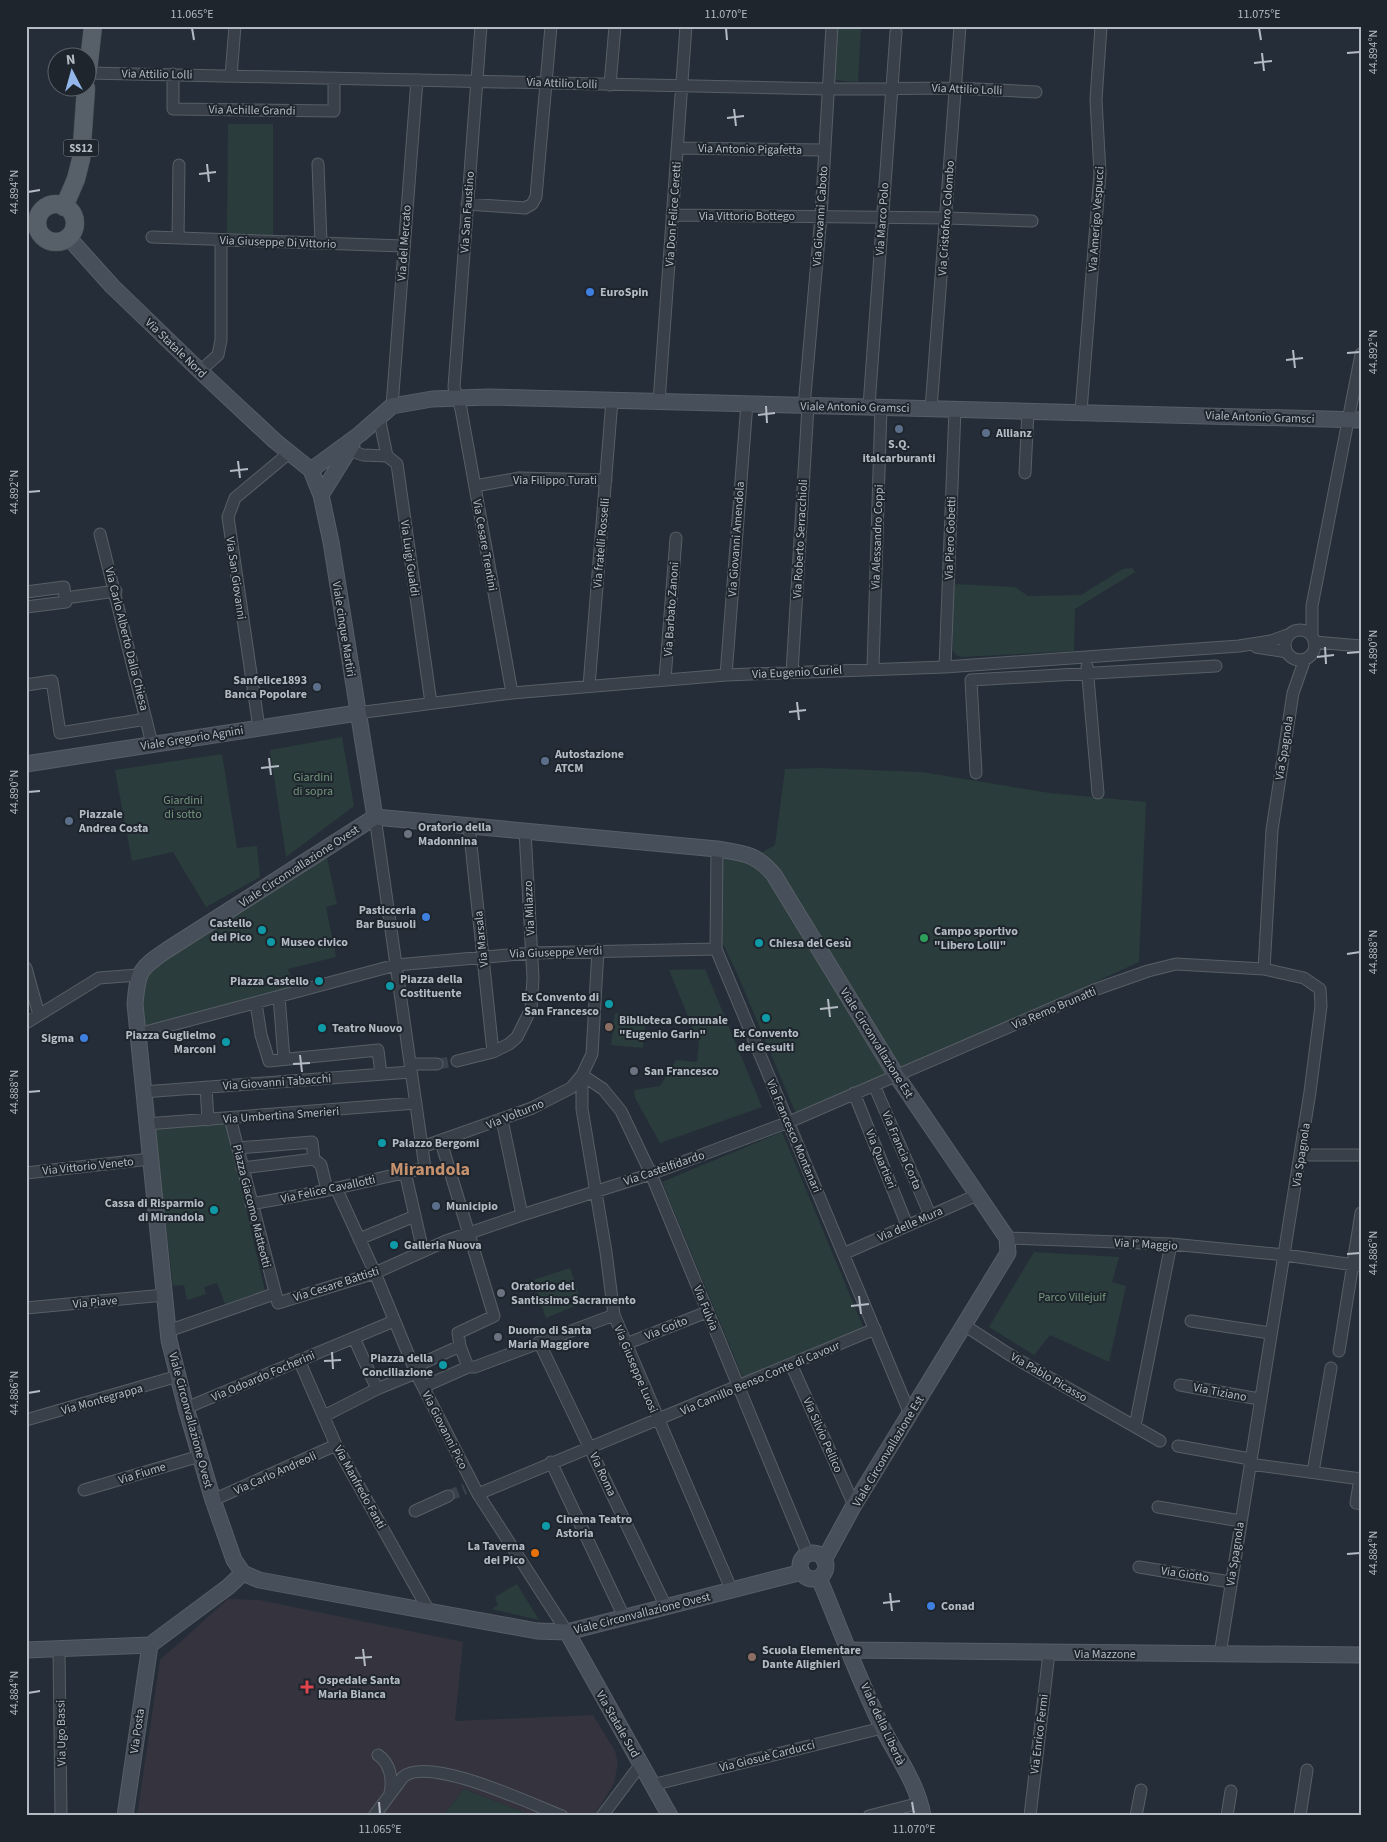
<svg xmlns="http://www.w3.org/2000/svg" width="1387" height="1842" font-family="'Source Sans 3',sans-serif">
	<rect width="100%" height="100%" fill="#252e38"/>
	<path fill="#34333e" d="M228 1599 260 1600 463 1642 455 1721 593 1715 615 1751 618 1763 614 1783 594 1816H533L464 1789 443 1816H137L160 1660Z"/>
	<path fill="#2a3c3b" d="M837 26 861 28 858 82 834 80Z
		M228 124H273V235L227 233Z
		M1132 568 1135 572 1075 609 1074 651 962 657 956 655 953 650V584L1015 587 1028 596 1081 595 1123 569Z
		M342 737 354 806 286 857 270 750Z
		M222 754 237 848 257 846 260 877 206 907 173 852 132 861 115 770Z
		M819 768 921 772 1050 793 1146 802 1139 962 897 1072 761 853 775 845 785 769Z
		M325 849 337 904 326 907 336 957 288 969 295 992 144 1030C143 1006 140 987 153 966Z
		M717 849 763 862 896 1075 796 1114 737 973 721 940Z
		M705 969 762 1107 660 1143 635 1098 634 1090 660 1086 676 1060 697 1062 699 1043 669 970Z
		M615 1013 646 1017 643 1048 611 1045Z
		M226 1122 265 1291 225 1304 217 1283 204 1287 206 1294 187 1300 184 1285 173 1286 155 1128Z
		M782 1132 864 1329 744 1380 662 1182Z
		M1034 1252 1119 1257 1112 1282 1126 1286 1109 1362 1050 1335 1034 1355 989 1327Z
		M570 1268 582 1303 546 1318 533 1280Z
		M517 1584 539 1620 492 1609 498 1605 495 1597Z
		M464 1789 533 1816H443Z"/>
	<g fill="none" stroke-linecap="round" stroke-linejoin="round">
		<path stroke="#3a434d" stroke-width="11" stroke-dasharray="11 5.5" stroke-linecap="butt" d="M437 1064 457 1061
			M448 1496 465 1489"/>
		<g stroke="#575e66" stroke-width="13">
			<path id="street" d="M481 26 454 387 461 409 512 693
				M88 73 828 89 956 88 1036 92
				M173 74V109L334 111V78
				M231 76 235 26
				M610 85 615 26
				M677 148 824 150
				M318 164 321 243
				M467 204 525 208 532 204 536 197 551 26
				M672 215 947 218 1032 221
				M152 237 404 246
				M178 238 179 165
				M200 371 218 355 221 340V240
				M659 402 686 26
				M392 406 417 80
				M804 406 821 216 832 26
				M869 406 896 32
				M931 409 960 26
				M1081 411 1100 173 1096 100 1101 26
				M379 417 387 456 397 464 431 703
				M349 450 363 455 387 456
				M1025 473 1028 410
				M475 486 519 478 606 480
				M100 534 152 744
				M26 592 64 587 65 598
				M26 607 66 602 65 598 116 591
				M1285 645a15 15 0 1 1 30 0a15 15 0 1 1-30 0Z
				M1312 636V606L1361 354
				M1314 642 1361 646
				M1256 647 1287 652
				M1087 666 1098 793
				M945 667 955 409
				M873 668 881 406
				M792 673 808 406
				M726 675 747 403
				M665 679 676 538
				M26 685 52 681 60 733 146 719
				M589 686 612 400
				M357 713 512 693 726 675 945 667 1239 646 1271 641 1290 634
				M259 728 228 517 235 498 289 453
				M976 773 971 680 1216 666
				M469 826 493 1052
				M717 849 716 949 910 1414
				M26 968 39 1015
				M1264 969 1272 830 1293 693 1305 659
				M279 996 284 1059
				M256 1003 261 1035 269 1061 378 1050 381 1074
				M26 1023 99 978 138 975
				M138 1034 396 965 531 953 716 949
				M457 1061 493 1052 509 1044 517 1037 531 1009 533 978 525 831
				M410 1064H437
				M582 1075V1109L606 1252 614 1315 732 1591
				M582 1075 603 1089 621 1111 651 1174 808 1555
				M874 1085 930 1215
				M206 1087 208 1120
				M143 1092 411 1072
				M854 1093 907 1225
				M230 1118 278 1303 375 1273 446 1241 522 1215 651 1174 789 1122 1094 990 1148 971 1176 964 1264 969 1304 978 1320 989 1321 1006 1310 1092 1220 1654
				M502 1120 522 1215
				M146 1124 416 1103
				M441 1142 494 1316 458 1333 460 1346
				M422 1147 532 1108 571 1088 582 1075 592 1054 598 950
				M238 1148 312 1142 314 1159 242 1168
				M1301 1155H1361
				M314 1159 321 1165 327 1190
				M405 1172 423 1251
				M26 1173 150 1159
				M336 1188 375 1273 416 1373 478 1494 567 1632
				M251 1204 324 1191 425 1168 375 817
				M1007 1238 1171 1244 1285 1255 1361 1266
				M359 1239 415 1216
				M843 1254 977 1195
				M26 1308 164 1295
				M1191 1321 1270 1333
				M964 1325 1010 1355 1160 1441
				M168 1331 274 1294
				M354 1338 377 1389
				M539 1342 666 1607
				M626 1344 707 1312
				M1339 1351 1361 1213
				M299 1360 336 1445 429 1611
				M791 1364 854 1505
				M414 1367 460 1346 468 1367 423 1387
				M468 1367H475L614 1315
				M1180 1385 1259 1399
				M186 1408 394 1321
				M324 1416 377 1389 416 1373
				M26 1420 178 1376
				M1135 1426 1171 1244
				M1178 1446 1250 1459
				M551 1462 624 1617
				M1250 1464 1361 1479
				M1313 1472 1331 1368
				M1360 1478 1356 1503 1361 1504
				M84 1490 200 1456
				M478 1494 875 1329
				M213 1500 336 1445
				M1158 1507 1240 1521
				M415 1511 448 1496
				M1139 1567 1230 1582
				M59 1649 61 1816
				M378 1755C390 1763 393 1779 390 1793
				M652 1785 882 1728
				M374 1816 403 1777C429 1755 531 1804 562 1816
				M602 1816 641 1764
				M869 1816 920 1803
				M1030 1816 1049 1653
				M1136 1816 1141 1790
				M1227 1816 1231 1791
				M1300 1816 1307 1770"/>
		</g>
		<g stroke="#575e66" stroke-width="17">
			<path id="secondary" d="M68 237 112 286 200 371 275 441 311 470 321 495 331 542 375 817
				M311 470 360 434 392 406 432 399 488 397 1361 420
				M321 495 352 445
				M26 764 357 713
				M375 817 167 950C139 969 138 971 135 1004L169 1340 186 1408 213 1500 234 1560 243 1573 259 1580 537 1631 567 1632 802 1572
				M375 817 717 849C743 853 757 854 774 875L896 1075 1007 1238 1008 1253 854 1505 824 1560
				M800 1566a13 13 0 1 1 26 0a13 13 0 1 1-26 0Z
				M819 1578C840 1628 859 1681 883 1729 897 1756 918 1785 923 1816
				M567 1632 670 1816
				M150 1645 228 1587 243 1573
				M26 1650 150 1645
				M849 1650 1361 1655
				M125 1816 150 1645"/>
		</g>
		<g stroke="#424951" stroke-width="19">
			<path id="primary" d="M88 71 93 26
				M37 223a19 19 0 1 1 38 0a19 19 0 1 1-38 0Z
				M64 207 76 179 81 159 86 88"/>
		</g>
		<use href="#street" stroke="#394049" stroke-width="11"/>
		<use href="#secondary" stroke="#474f5b" stroke-width="15"/>
		<use href="#primary" stroke="#575f68" stroke-width="18"/>
	</g>
	<path fill="none" stroke="#b4bbc4" stroke-width="2" d="M192 28 194 40M726 28 727 40M1259 28 1261 40M1262 53 1264 71M1347 53 1360 52M1254 63 1272 61M734 109 736 126M727 118 744 116M207 164 209 182M199 174 216 172M28 192 40 190M1293 350 1295 368M1347 353 1360 352M1286 360 1303 358M766 406 767 423M758 415 775 413M238 461 240 478M230 471 248 469M28 492 40 491M1325 647 1326 664M1347 653 1360 652M1317 657 1334 655M797 702 799 720M789 712 806 710M269 758 271 775M261 768 279 766M28 792 40 791M1347 954 1360 952M828 999 830 1017M820 1009 838 1007M300 1055 302 1072M293 1064 310 1063M28 1092 40 1091M1347 1254 1360 1253M859 1296 861 1314M851 1306 869 1304M332 1352 333 1369M324 1361 341 1360M28 1393 40 1391M1347 1554 1360 1553M890 1593 892 1611M883 1603 900 1601M363 1649 365 1666M355 1658 372 1657M28 1693 40 1691M379 1802 380 1814M912 1802 914 1814"/>
	<g fill="#3f7fe0" stroke="#1e252d" stroke-width="2">
		<circle cx="590" cy="292" r="5"/>
		<circle cx="426" cy="917" r="5"/>
		<circle cx="84" cy="1038" r="5"/>
		<circle cx="931" cy="1606" r="5"/>
	</g>
	<g fill="#5c6f8a" stroke="#1e252d" stroke-width="2">
		<circle cx="899" cy="429" r="5"/>
		<circle cx="986" cy="433" r="5"/>
		<circle cx="317" cy="687" r="5"/>
		<circle cx="545" cy="761" r="5"/>
		<circle cx="69" cy="821" r="5"/>
		<circle cx="436" cy="1206" r="5"/>
	</g>
	<g fill="#6b7280" stroke="#1e252d" stroke-width="2">
		<circle cx="408" cy="834" r="5"/>
		<circle cx="634" cy="1071" r="5"/>
		<circle cx="501" cy="1293" r="5"/>
		<circle cx="498" cy="1337" r="5"/>
	</g>
	<g fill="#0f9aa8" stroke="#1e252d" stroke-width="2">
		<circle cx="262" cy="930" r="5"/>
		<circle cx="271" cy="942" r="5"/>
		<circle cx="759" cy="943" r="5"/>
		<circle cx="319" cy="981" r="5"/>
		<circle cx="390" cy="986" r="5"/>
		<circle cx="609" cy="1004" r="5"/>
		<circle cx="766" cy="1018" r="5"/>
		<circle cx="322" cy="1028" r="5"/>
		<circle cx="226" cy="1042" r="5"/>
		<circle cx="382" cy="1143" r="5"/>
		<circle cx="214" cy="1210" r="5"/>
		<circle cx="394" cy="1245" r="5"/>
		<circle cx="443" cy="1365" r="5"/>
		<circle cx="546" cy="1526" r="5"/>
	</g>
	<circle fill="#2e9e5b" stroke="#1e252d" stroke-width="2" cx="924" cy="938" r="5"/>
	<g fill="#8d6e63" stroke="#1e252d" stroke-width="2">
		<circle cx="609" cy="1027" r="5"/>
		<circle cx="752" cy="1657" r="5"/>
	</g>
	<circle fill="#e8710a" stroke="#1e252d" stroke-width="2" cx="535" cy="1553" r="5"/>
	<path fill="#e0444e" stroke="#1e252d" stroke-width="2" d="M304.5 1679.5h5v5h5v5h-5v5h-5v-5h-5v-5h5z"/>
	<g text-anchor="middle" stroke-width="4" stroke-linejoin="round" paint-order="stroke">
		<rect fill="#1e252d" stroke="#878e97" stroke-width="1" x="63.5" y="139.5" width="35" height="17" rx="4"/>
		<g font-size="11" font-weight="bold" fill="#b4bbc4">
			<text x="81" y="152">SS12</text>
		</g>
		<g font-size="12" fill="#b4bbc4" stroke="#1e252d">
			<text transform="translate(157 74) rotate(1)" y="4">Via Attilio Lolli</text>
			<text transform="translate(562 83) rotate(2)" y="4">Via Attilio Lolli</text>
			<text transform="translate(967 89) rotate(2)" y="4">Via Attilio Lolli</text>
			<text transform="translate(252 110) rotate(1)" y="4">Via Achille Grandi</text>
			<text transform="translate(750 149) rotate(1)" y="4">Via Antonio Pigafetta</text>
			<text transform="translate(467 212) rotate(-86)" y="4">Via San Faustino</text>
			<text transform="translate(673 214) rotate(-86)" y="4">Via Don Felice Ceretti</text>
			<text x="747" y="220">Via Vittorio Bottego</text>
			<text transform="translate(820 216) rotate(-86)" y="4">Via Giovanni Caboto</text>
			<text transform="translate(946 218) rotate(-86)" y="4">Via Cristoforo Colombo</text>
			<text transform="translate(882 219) rotate(-86)" y="4">Via Marco Polo</text>
			<text transform="translate(1096 219) rotate(-86)" y="4">Via Amerigo Vespucci</text>
			<text transform="translate(278 242) rotate(2)" y="4">Via Giuseppe Di Vittorio</text>
			<text transform="translate(404 243) rotate(-86)" y="4">Via del Mercato</text>
			<text transform="translate(176 348) rotate(44)" y="4">Via Statale Nord</text>
			<text transform="translate(855 407) rotate(1)" y="4">Viale Antonio Gramsci</text>
			<text transform="translate(1260 417) rotate(2)" y="4">Viale Antonio Gramsci</text>
			<text x="555" y="484">Via Filippo Turati</text>
			<text transform="translate(877 537) rotate(-88)" y="4">Via Alessandro Coppi</text>
			<text transform="translate(950 538) rotate(-88)" y="4">Via Piero Gobetti</text>
			<text transform="translate(736 539) rotate(-86)" y="4">Via Giovanni Amendola</text>
			<text transform="translate(800 539) rotate(-87)" y="4">Via Roberto Serracchioli</text>
			<text transform="translate(601 543) rotate(-85)" y="4">Via fratelli Rosselli</text>
			<text transform="translate(485 545) rotate(80)" y="4">Via Cesare Trentini</text>
			<text transform="translate(410 558) rotate(82)" y="4">Via Luigi Gualdi</text>
			<text transform="translate(236 578) rotate(82)" y="4">Via San Giovanni</text>
			<text transform="translate(671 609) rotate(-86)" y="4">Via Barbato Zanoni</text>
			<text transform="translate(344 629) rotate(81)" y="4">Viale cinque Martiri</text>
			<text transform="translate(127 639) rotate(76)" y="4">Via Carlo Alberto Dalla Chiesa</text>
			<text transform="translate(797 672) rotate(-3)" y="4">Via Eugenio Curiel</text>
			<text transform="translate(192 738) rotate(-9)" y="4">Viale Gregorio Agnini</text>
			<text transform="translate(1284 748) rotate(-81)" y="4">Via Spagnola</text>
			<text transform="translate(299 866) rotate(-33)" y="4">Viale Circonvallazione Ovest</text>
			<text transform="translate(529 908) rotate(-93)" y="4">Via Milazzo</text>
			<text transform="translate(481 939) rotate(-96)" y="4">Via Marsala</text>
			<text transform="translate(556 952) rotate(-2)" y="4">Via Giuseppe Verdi</text>
			<text transform="translate(1054 1008) rotate(-23)" y="4">Via Remo Brunatti</text>
			<text transform="translate(877 1043) rotate(58)" y="4">Viale Circonvallazione Est</text>
			<text transform="translate(277 1082) rotate(-4)" y="4">Via Giovanni Tabacchi</text>
			<text transform="translate(515 1114) rotate(-22)" y="4">Via Volturno</text>
			<text transform="translate(281 1115) rotate(-4)" y="4">Via Umbertina Smerieri</text>
			<text transform="translate(794 1136) rotate(67)" y="4">Via Francesco Montanari</text>
			<text transform="translate(902 1150) rotate(67)" y="4">Via Francia Corta</text>
			<text transform="translate(1301 1155) rotate(-81)" y="4">Via Spagnola</text>
			<text transform="translate(881 1159) rotate(68)" y="4">Via Quartieri</text>
			<text transform="translate(88 1166) rotate(-6)" y="4">Via Vittorio Veneto</text>
			<text transform="translate(664 1168) rotate(-19)" y="4">Via Castelfidardo</text>
			<text transform="translate(328 1189) rotate(-12)" y="4">Via Felice Cavallotti</text>
			<text transform="translate(252 1206) rotate(76)" y="4">Piazza Giacomo Matteotti</text>
			<text transform="translate(910 1224) rotate(-24)" y="4">Via delle Mura</text>
			<text transform="translate(1146 1244) rotate(3)" y="4">Via I° Maggio</text>
			<text transform="translate(336 1284) rotate(-18)" y="4">Via Cesare Battisti</text>
			<text transform="translate(95 1302) rotate(-5)" y="4">Via Piave</text>
			<text transform="translate(706 1308) rotate(68)" y="4">Via Fulvia</text>
			<text transform="translate(666 1328) rotate(-22)" y="4">Via Goito</text>
			<text transform="translate(636 1369) rotate(67)" y="4">Via Giuseppe Luosi</text>
			<text transform="translate(263 1376) rotate(-23)" y="4">Via Odoardo Focherini</text>
			<text transform="translate(1049 1377) rotate(30)" y="4">Via Pablo Picasso</text>
			<text transform="translate(760 1378) rotate(-23)" y="4">Via Camillo Benso Conte di Cavour</text>
			<text transform="translate(1220 1392) rotate(11)" y="4">Via Tiziano</text>
			<text transform="translate(102 1399) rotate(-16)" y="4">Via Montegrappa</text>
			<text transform="translate(191 1420) rotate(75)" y="4">Viale Circonvallazione Ovest</text>
			<text transform="translate(445 1430) rotate(63)" y="4">Via Giovanni Pico</text>
			<text transform="translate(823 1435) rotate(66)" y="4">Via Silvio Pellico</text>
			<text transform="translate(888 1451) rotate(-59)" y="4">Viale Circonvallazione Est</text>
			<text transform="translate(142 1473) rotate(-17)" y="4">Via Fiume</text>
			<text transform="translate(275 1473) rotate(-24)" y="4">Via Carlo Andreoli</text>
			<text transform="translate(603 1474) rotate(65)" y="4">Via Roma</text>
			<text transform="translate(360 1487) rotate(61)" y="4">Via Manfredo Fanti</text>
			<text transform="translate(1235 1554) rotate(-81)" y="4">Via Spagnola</text>
			<text transform="translate(1185 1574) rotate(9)" y="4">Via Giotto</text>
			<text transform="translate(642 1613) rotate(-14)" y="4">Viale Circonvallazione Ovest</text>
			<text x="1105" y="1658">Via Mazzone</text>
			<text transform="translate(618 1724) rotate(60)" y="4">Via Statale Sud</text>
			<text transform="translate(883 1724) rotate(65)" y="4">Viale della Libertà</text>
			<text transform="translate(137 1731) rotate(-82)" y="4">Via Posta</text>
			<text transform="translate(61 1733) rotate(-91)" y="4">Via Ugo Bassi</text>
			<text transform="translate(1039 1734) rotate(-83)" y="4">Via Enrico Fermi</text>
			<text transform="translate(767 1756) rotate(-14)" y="4">Via Giosuè Carducci</text>
		</g>
		<g font-size="12" font-weight="bold" fill="#b4bbc4" stroke="#1e252d" text-anchor="start">
			<text x="600" y="296">EuroSpin</text>
			<text x="996" y="437">Allianz</text>
			<text x="899" y="448" text-anchor="middle">S.Q.<tspan x="899" dy="14">italcarburanti</tspan></text>
			<text x="307" y="684" text-anchor="end">Sanfelice1893<tspan x="307" dy="14">Banca Popolare</tspan></text>
			<text x="555" y="758">Autostazione<tspan x="555" dy="14">ATCM</tspan></text>
			<text x="79" y="818">Piazzale<tspan x="79" dy="14">Andrea Costa</tspan></text>
			<text x="418" y="831">Oratorio della<tspan x="418" dy="14">Madonnina</tspan></text>
			<text x="416" y="914" text-anchor="end">Pasticceria<tspan x="416" dy="14">Bar Busuoli</tspan></text>
			<text x="252" y="927" text-anchor="end">Castello<tspan x="252" dy="14">dei Pico</tspan></text>
			<text x="934" y="935">Campo sportivo<tspan x="934" dy="14">"Libero Lolli"</tspan></text>
			<text x="281" y="946">Museo civico</text>
			<text x="769" y="947">Chiesa del Gesù</text>
			<text x="400" y="983">Piazza della<tspan x="400" dy="14">Costituente</tspan></text>
			<text x="309" y="985" text-anchor="end">Piazza Castello</text>
			<text x="599" y="1001" text-anchor="end">Ex Convento di<tspan x="599" dy="14">San Francesco</tspan></text>
			<text x="619" y="1024">Biblioteca Comunale<tspan x="619" dy="14">"Eugenio Garin"</tspan></text>
			<text x="332" y="1032">Teatro Nuovo</text>
			<text x="766" y="1037" text-anchor="middle">Ex Convento<tspan x="766" dy="14">dei Gesuiti</tspan></text>
			<text x="216" y="1039" text-anchor="end">Piazza Guglielmo<tspan x="216" dy="14">Marconi</tspan></text>
			<text x="74" y="1042" text-anchor="end">Sigma</text>
			<text x="644" y="1075">San Francesco</text>
			<text x="392" y="1147">Palazzo Bergomi</text>
			<text x="204" y="1207" text-anchor="end">Cassa di Risparmio<tspan x="204" dy="14">di Mirandola</tspan></text>
			<text x="446" y="1210">Municipio</text>
			<text x="404" y="1249">Galleria Nuova</text>
			<text x="511" y="1290">Oratorio del<tspan x="511" dy="14">Santissimo Sacramento</tspan></text>
			<text x="508" y="1334">Duomo di Santa<tspan x="508" dy="14">Maria Maggiore</tspan></text>
			<text x="433" y="1362" text-anchor="end">Piazza della<tspan x="433" dy="14">Conciliazione</tspan></text>
			<text x="556" y="1523">Cinema Teatro<tspan x="556" dy="14">Astoria</tspan></text>
			<text x="525" y="1550" text-anchor="end">La Taverna<tspan x="525" dy="14">dei Pico</tspan></text>
			<text x="941" y="1610">Conad</text>
			<text x="762" y="1654">Scuola Elementare<tspan x="762" dy="14">Dante Alighieri</tspan></text>
			<text x="318" y="1684">Ospedale Santa<tspan x="318" dy="14">Maria Bianca</tspan></text>
		</g>
		<g font-size="12" fill="#75977c" stroke="#1e252d">
			<text x="313" y="781">Giardini<tspan x="313" dy="14">di sopra</tspan></text>
			<text x="183" y="804">Giardini<tspan x="183" dy="14">di sotto</tspan></text>
			<text x="1072" y="1301">Parco Villejuif</text>
		</g>
		<g font-size="18" font-weight="bold" fill="#c6916d" stroke="#1e252d">
			<text x="430" y="1175">Mirandola</text>
		</g>
	</g>
	<rect width="1387" height="1842" fill="none" stroke="#1e252d" stroke-width="55"/>
	<g transform="translate(72 72) rotate(354)"><circle r="24" fill="#1e252d" stroke="#5a6169"/>
	<path d="M0-4L9 19L0 12L-9 19Z" fill="#93b7ea"/>
	<text y="-8" font-size="14" font-weight="bold" text-anchor="middle" fill="#b4bbc4">N</text>
	</g>
	<rect x="28" y="28" width="1332" height="1786" fill="none" stroke="#b4bbc4" stroke-width="2"/>
	<g font-size="12" text-anchor="middle" fill="#b4bbc4">
		<text x="192" y="18">11.065°E</text>
		<text x="726" y="18">11.070°E</text>
		<text x="1259" y="18">11.075°E</text>
		<text transform="translate(1373 52) rotate(-90)" y="4">44.894°N</text>
		<text transform="translate(14 192) rotate(-90)" y="4">44.894°N</text>
		<text transform="translate(1373 352) rotate(-90)" y="4">44.892°N</text>
		<text transform="translate(14 492) rotate(-90)" y="4">44.892°N</text>
		<text transform="translate(1373 652) rotate(-90)" y="4">44.890°N</text>
		<text transform="translate(14 792) rotate(-90)" y="4">44.890°N</text>
		<text transform="translate(1373 952) rotate(-90)" y="4">44.888°N</text>
		<text transform="translate(14 1092) rotate(-90)" y="4">44.888°N</text>
		<text transform="translate(1373 1253) rotate(-90)" y="4">44.886°N</text>
		<text transform="translate(14 1393) rotate(-90)" y="4">44.886°N</text>
		<text transform="translate(1373 1553) rotate(-90)" y="4">44.884°N</text>
		<text transform="translate(14 1693) rotate(-90)" y="4">44.884°N</text>
		<text x="380" y="1833">11.065°E</text>
		<text x="914" y="1833">11.070°E</text>
	</g>
</svg>
